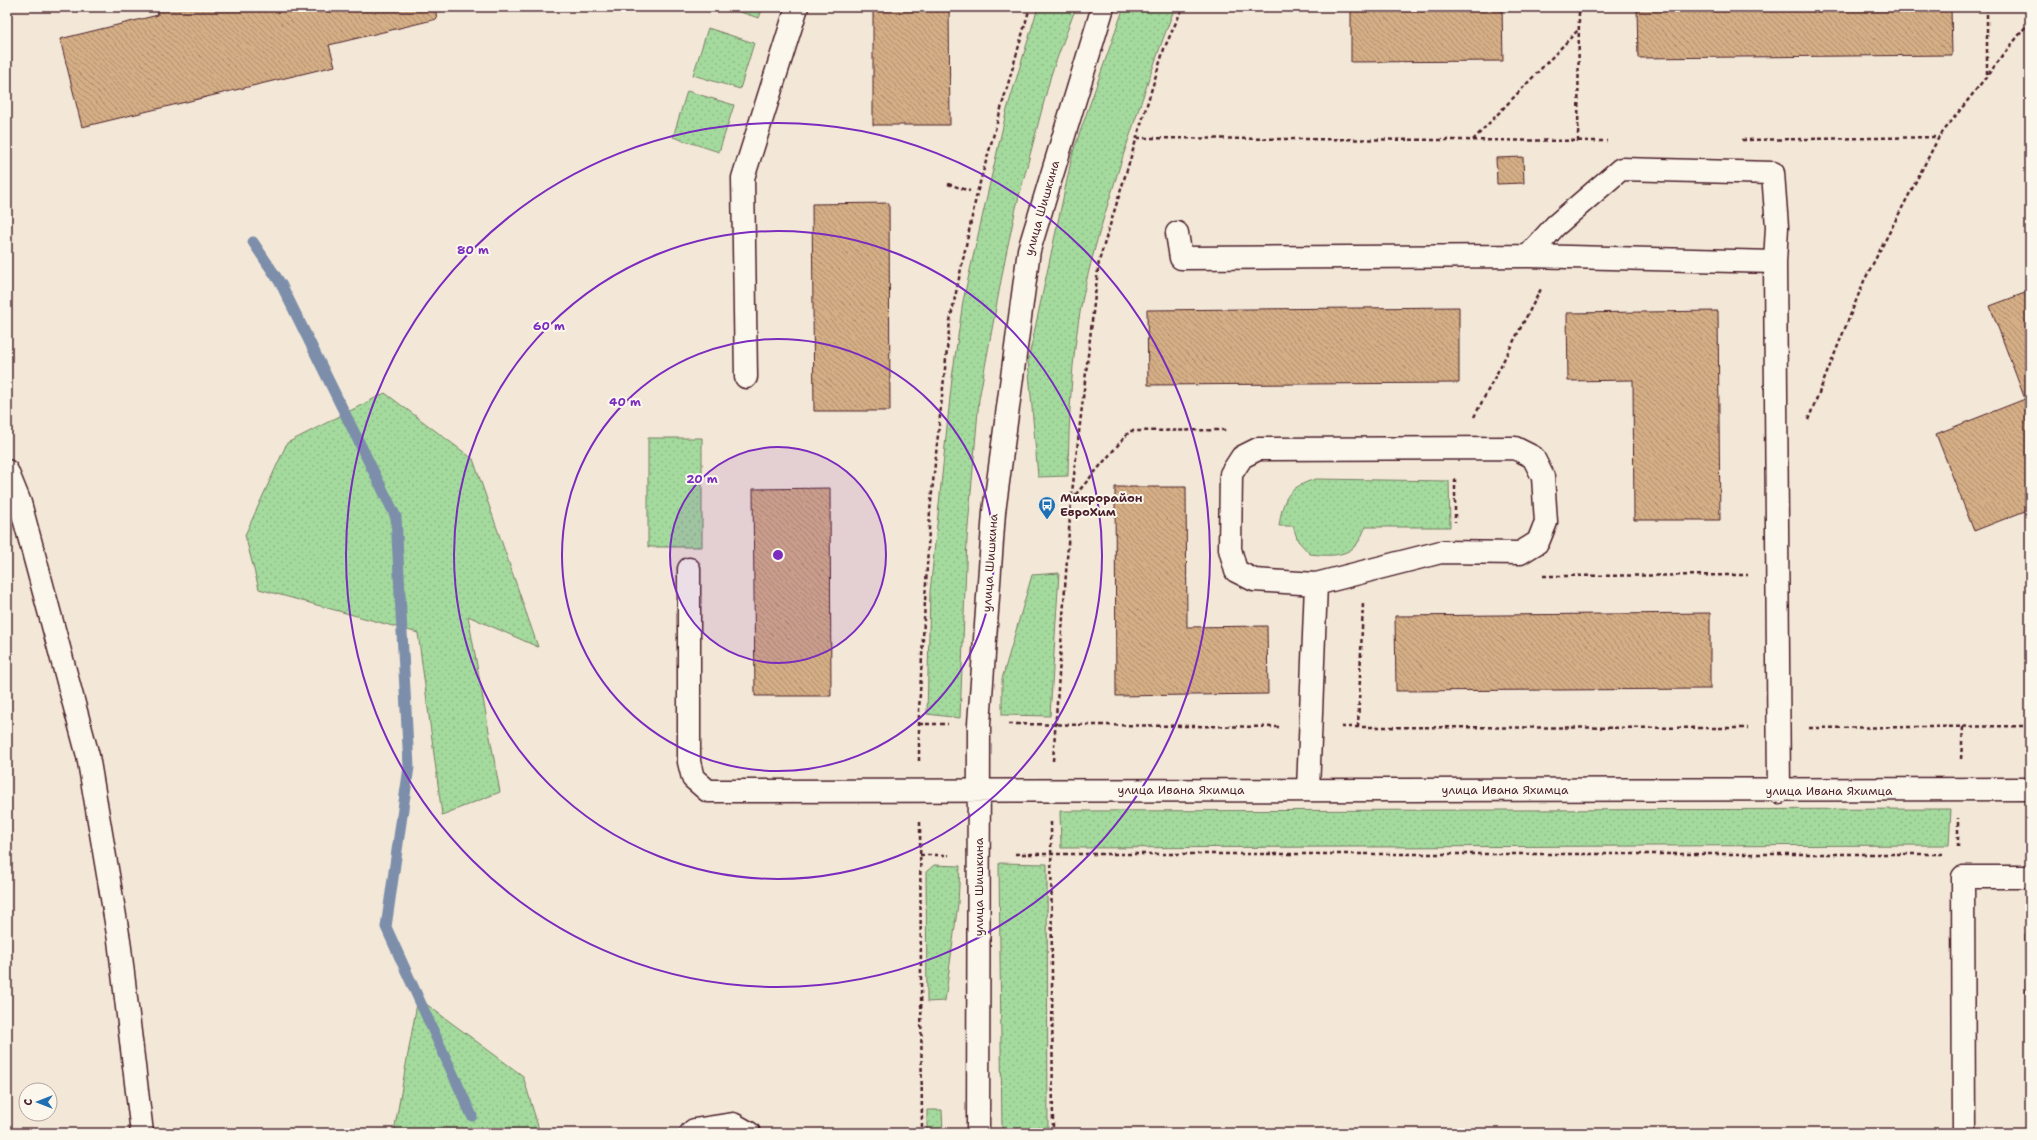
<svg xmlns="http://www.w3.org/2000/svg" width="2037" height="1140" font-family="'Shantell Sans',sans-serif">
	<defs>
		<pattern id="grass-dots" width="8" height="8" patternUnits="userSpaceOnUse"><rect width="8" height="8" fill="#a4da9d"/><path d="M2 2h.1M6 6h.1" fill="none" stroke="#8fbb87" stroke-width="1.8" stroke-linecap="round"/></pattern>
		<pattern id="building-back-hatch" width="6" height="6" patternUnits="userSpaceOnUse"><rect width="6" height="6" fill="#d4ae85"/><path d="M-1 5l2 2M0 0l6 6M5-1l2 2" fill="none" stroke="#ae8d6d"/></pattern>
	</defs>
	<rect width="100%" height="100%" fill="#f3e8d7"/>
	<filter id="ink" filterUnits="userSpaceOnUse"><feTurbulence type="fractalNoise" baseFrequency=".025" numOctaves="2"/><feDisplacementMap in="SourceGraphic" scale="8" xChannelSelector="R" yChannelSelector="G"/><feConvolveMatrix kernelMatrix="1 2 1 2 8 2 1 2 1" color-interpolation-filters="sRGB"/></filter>
	<g filter="url(#ink)">
		<path fill="url(#grass-dots)" stroke="#777c64" d="M724 7H763L759 18Z
			M1038 7H1076L1051 75 1016 208 1006 254 979 399 967 539 960 718 927 714 930 592 952 378 963 301 1006 113Z
			M1124 7H1175C1156 56 1140 106 1123 156 1108 204 1092 252 1082 301 1071 359 1069 417 1068 476L1038 477 1028 361 1073 152Z
			M708 28 754 43 740 89 693 75Z
			M687 91 734 105 719 152 673 137Z
			M385 393 473 459 538 647 468 616 500 792 442 815 418 633 259 589 245 535 287 443Z
			M648 438H702V547H648Z
			M1316 479 1449 481 1450 527H1366C1363 531 1362 537 1359 541 1349 558 1327 556 1310 554L1298 541 1293 526H1279C1283 498 1288 487 1316 479Z
			M1059 573 1050 716 1002 715V679L1032 575Z
			M1951 809 1949 845 1061 848 1060 811Z
			M999 863 1047 864 1048 1133H1002Z
			M934 865 960 866 958 904 945 1001 927 1002 926 872Z
			M418 998 523 1076 540 1133H395V1126Z
			M927 1110H942L943 1133H927Z"/>
		<g fill="none" stroke-linecap="round" stroke-linejoin="round">
			<path stroke="#7c8eaa" stroke-width="11" d="M253 242 281 284 396 517 409 767 386 927 472 1116"/>
		</g>
		<path fill="url(#building-back-hatch)" stroke="#4a1f2b" d="M156 7H435L437 19 329 45 335 66 82 127 60 39 158 15Z
			M873 7H949L950 125H873Z
			M1351 7H1502L1503 61 1351 62Z
			M1637 7H1951L1952 55 1638 58Z
			M1523 157 1524 183 1497 184 1496 158Z
			M889 203 890 411H814L812 204Z
			M2030 291V509L1974 531 1936 434 2025 399 1990 306Z
			M1459 307V383L1148 385 1147 310Z
			M1718 311 1720 520H1634L1633 380 1568 381 1567 313Z
			M1115 487H1186L1187 627 1267 626 1268 694 1116 696Z
			M830 488 831 696H755L753 489Z
			M1710 613V689L1396 691 1395 616Z
			M2025 935H2030V1005H2026Z
			M2028 1088H2030V1133H2028Z"/>
		<g fill="none" stroke-linecap="round" stroke-linejoin="round">
			<g stroke="#4a1f2b" stroke-width="25">
				<path id="minor" d="M1177 233 1181 258 1528 256 1555 226 1621 169 1773 173 1777 227 1775 262 1779 792
					M1528 256 1775 262
					M746 377 743 178 797 7
					M7 471 20 503 88 756 119 940 142 1133
					M689 569V762L693 778 708 791C1148 791 1589 791 2030 789
					M1308 790 1316 584 1441 552 1520 553 1538 542 1546 522 1543 477 1533 457 1515 448 1258 449 1242 457 1231 474 1230 549 1236 571 1254 580 1316 584
					M691 1133 694 1130 733 1124 749 1133
					M978 1133 979 724 994 512 1029 250 1103 7
					M1964 1133 1963 877H2030"/>
			</g>
			<path stroke="#4a1f2b" stroke-width="2.5" stroke-dasharray="4 3" stroke-linecap="butt" d="M1987 7V75
				M1137 138 1607 141
				M1473 140 1579 29
				M1742 140 1939 137
				M1578 142 1579 7
				M948 184 970 191
				M1474 417 1542 287
				M1808 420 1864 281 1939 137 2030 21
				M1455 479V522
				M1071 500 1130 431 1226 430
				M1543 576 1748 575
				M919 724H948
				M1009 724 1280 727
				M1341 727 1748 728
				M1358 727 1363 603
				M1809 728 2030 726
				M1961 759 1963 727
				M919 761V711L930 511 950 321 977 193 1030 7
				M1053 761 1071 501 1099 261 1164 49 1183 7
				M920 822 922 1133
				M1051 822 1053 1133
				M1958 847V818
				M1015 854H1944
				M920 855H949"/>
			<use href="#minor" stroke="#fbf7ec" stroke-width="22"/>
		</g>
	</g>
	<circle cx="778" cy="555" r="108" fill="#7b2cbf" fill-opacity=".12"/>
	<g fill="none" stroke="#7b2cbf" stroke-width="2">
		<circle cx="778" cy="555" r="108"/>
		<circle cx="778" cy="555" r="216"/>
		<circle cx="778" cy="555" r="324"/>
		<circle cx="778" cy="555" r="432"/>
	</g>
	<defs>
		<g id="bus-pin" transform="scale(0.9)"><path d="M0 17L-7.5 6A9.5 9.5 0 1 1 7.5 6Z" fill="#1f6fb2" stroke="#fbf7ec"/><path d="M-5-6H5V4H4V6H2V4H-2V6H-4V4H-5ZM-3.5-4V0h7V-4ZM-3.5 1.2v1.5H-2V1.2ZM2 1.2v1.5H3.5V1.2Z" fill="#fff"/></g>
	</defs>
	<g fill-rule="evenodd">
		<use href="#bus-pin" x="1047" y="505"/>
	</g>
	<g text-anchor="middle" stroke-width="4" stroke-linejoin="round" paint-order="stroke">
		<g font-size="12" fill="#4a1f2b" stroke="#fbf7ec">
			<text transform="translate(1042 208) rotate(-74)" y="4">улица Шишкина</text>
			<text transform="translate(990 563) rotate(-86)" y="4">улица Шишкина</text>
			<text x="1181" y="794">улица Ивана Яхимца</text>
			<text x="1505" y="794">улица Ивана Яхимца</text>
			<text x="1829" y="795">улица Ивана Яхимца</text>
			<text transform="translate(979 887) rotate(-90)" y="4">улица Шишкина</text>
		</g>
		<g font-size="12" font-weight="bold" fill="#4a1f2b" stroke="#fbf7ec" text-anchor="start">
			<text x="1060" y="502">Микрорайон<tspan x="1060" dy="14">ЕвроХим</tspan></text>
		</g>
	</g>
	<circle cx="778" cy="555" r="6" fill="#7b2cbf" stroke="#fbf7ec" stroke-width="2"/>
	<g font-size="12" text-anchor="middle" font-weight="bold" fill="#7b2cbf" stroke="#fbf7ec" stroke-width="4" stroke-linejoin="round" paint-order="stroke">
		<text x="473" y="254">80 m</text>
		<text x="549" y="330">60 m</text>
		<text x="625" y="406">40 m</text>
		<text x="702" y="483">20 m</text>
	</g>
	<rect width="2037" height="1140" fill="none" stroke="#fbf7ec" stroke-width="24"/>
	<rect x="12" y="12" width="2013" height="1116" fill="none" stroke="#4a1f2b" stroke-width="1.5" filter="url(#ink)"/>
	<g transform="translate(38 1102) rotate(270)"><circle r="19" fill="#fbf7ec" stroke="#b4a19f"/>
	<path d="M0-3L7 15L0 10L-7 15Z" fill="#1f6fb2"/>
	<text y="-6" font-size="11" font-weight="bold" text-anchor="middle" fill="#4a1f2b">С</text>
	</g>
</svg>
